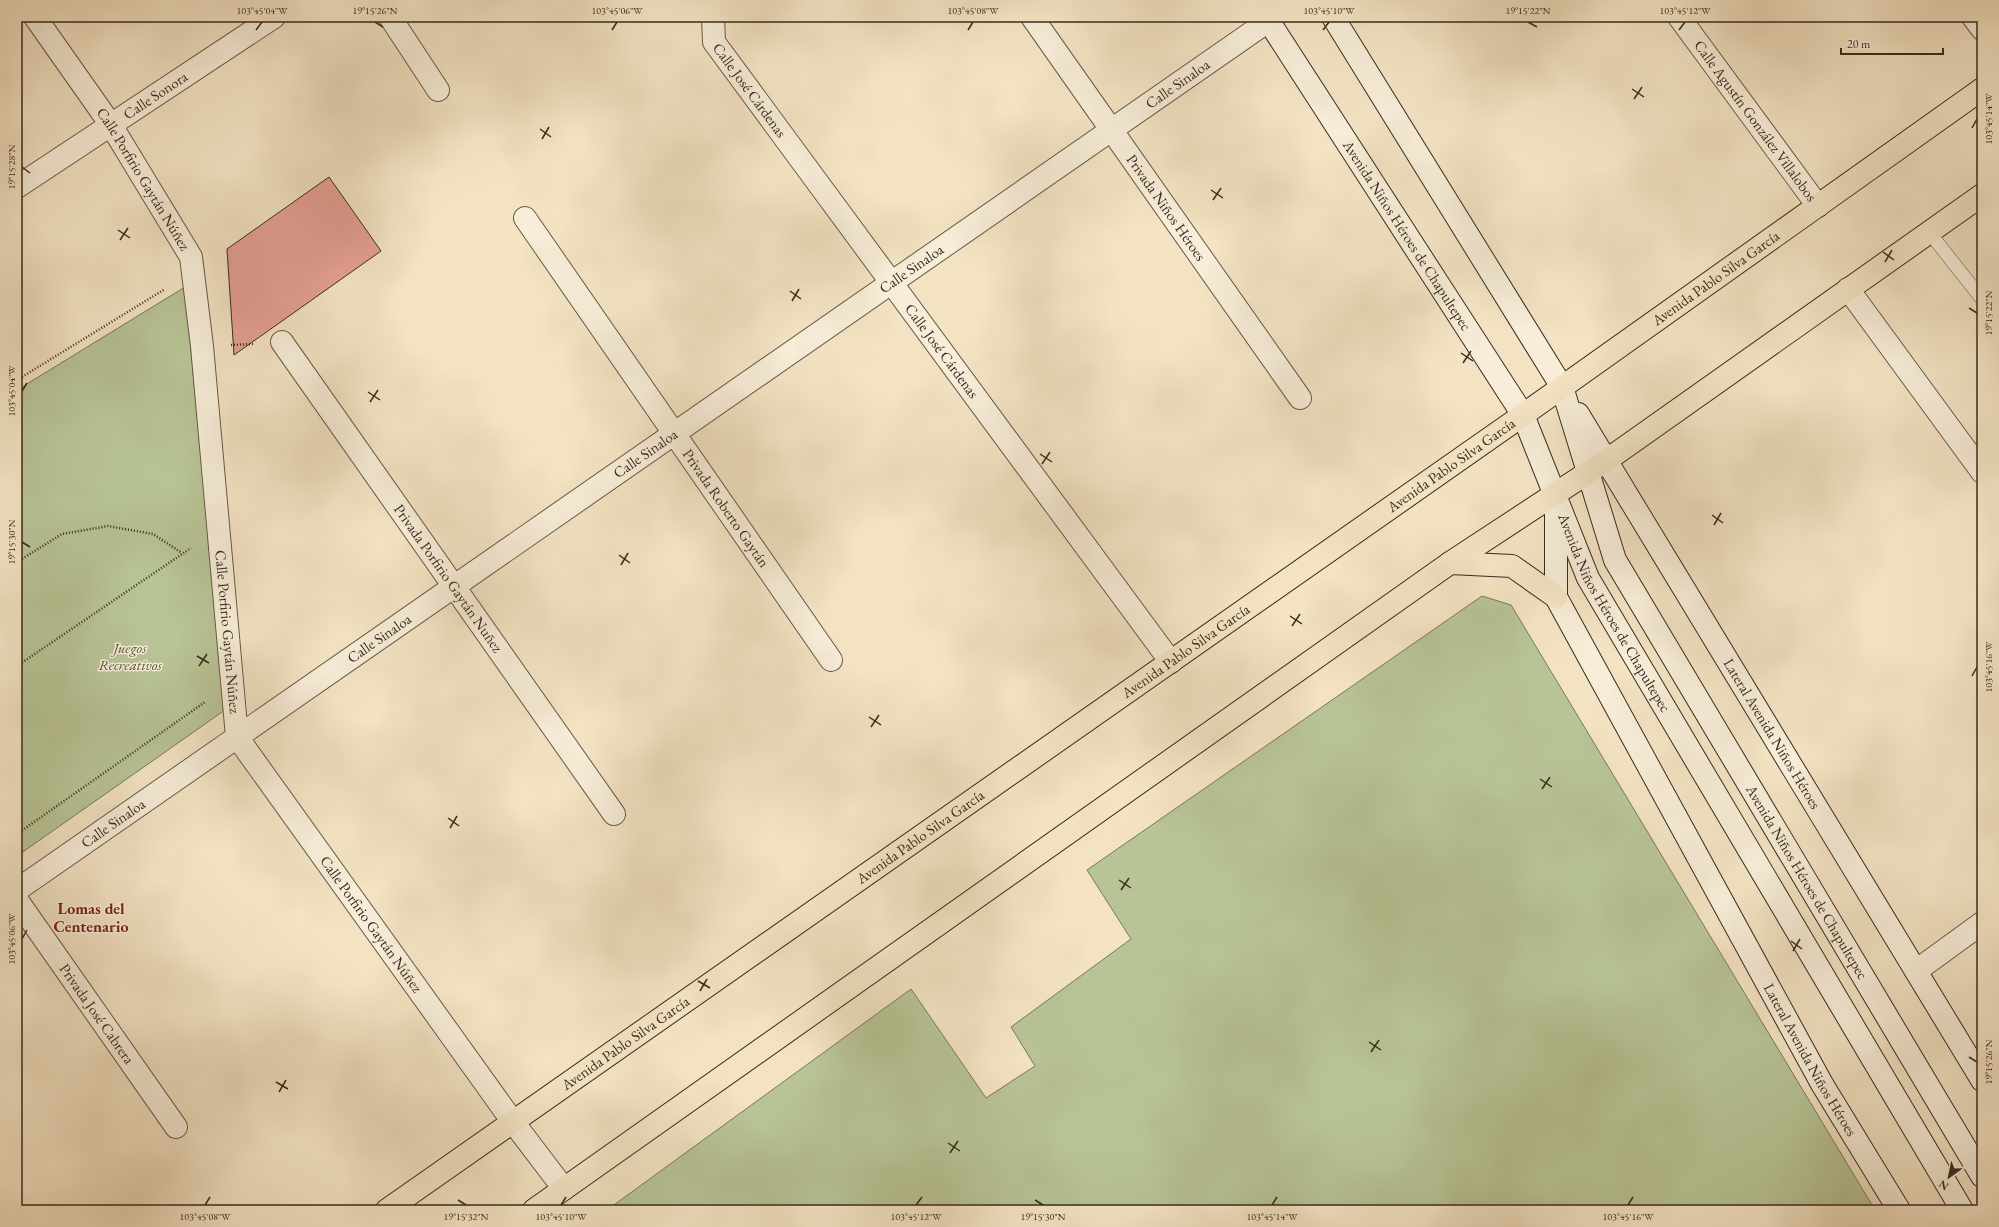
<svg xmlns="http://www.w3.org/2000/svg" width="1999" height="1227" font-family="'EB Garamond',serif">
	<rect width="100%" height="100%" fill="#f3e3c3"/>
	<filter id="stains"><feTurbulence type="fractalNoise" baseFrequency=".005" numOctaves="4"/><feColorMatrix values="0 0 0 0 .2 0 0 0 0 .09 0 0 0 0 .02 0 0 0 .5 -.17"/></filter>
	<radialGradient id="worn" r=".72"><stop offset=".6" stop-color="#630" stop-opacity="0"/><stop offset="1" stop-color="#630" stop-opacity=".3"/></radialGradient>
	<path fill="#b8c496" stroke="#78785a" d="M185 287 225 710 17 856V390Z
		M1482 596 1511 605 1875 1210H607L911 989 986 1098 1035 1066 1011 1027 1131 939 1087 870Z"/>
	<path fill="#e59f94" stroke="#372b1e" d="M329 177 381 251 234 355 227 249Z"/>
	<g fill="none" stroke-linecap="round" stroke-linejoin="round">
		<g stroke="#665947" stroke-width="14">
			<path id="lane" d="M1929 232 1982 299"/>
		</g>
		<g stroke="#665947" stroke-width="24">
			<g id="street">
				<path id="s1" d="M35 17 111 125 191 257 202 346 237 737 513 1122 564 1189"/>
				<path d="M390 17 438 90"/>
				<path id="s2" d="M713 17 714 42 1171 662"/>
				<path id="s3" d="M1032 17 1300 398"/>
				<path id="s4" d="M1679 17 1818 206"/>
				<path d="M1973 17 1982 29"/>
				<path id="s5" d="M17 187 274 17"/>
				<path id="s6" d="M525 218 831 660"/>
				<path d="M1848 289 1982 472"/>
				<path id="s7" d="M282 342 614 814"/>
				<path id="s8" d="M17 890 1274 17"/>
				<path id="s9" d="M17 900 176 1127"/>
				<path d="M1916 971 1982 923"/>
			</g>
		</g>
		<g stroke="#372b1e" stroke-width="24">
			<g id="secondary">
				<path id="s10" d="M1266 17 1523 415 1588 578 1962 1210"/>
				<path id="s11" d="M1333 17 1562 387 1615 560 1982 1176"/>
				<path id="s12" d="M1578 414 1982 1080"/>
				<path id="s13" d="M1556 507V597L1822 1084 1899 1210"/>
			</g>
		</g>
		<g stroke="#372b1e" stroke-width="24">
			<g id="primary">
				<path d="M1450 563 1512 566 1556 597"/>
				<path id="s14" d="M387 1210 1523 415 1982 89"/>
				<path d="M534 1210 1450 563 1607 460 1982 195"/>
			</g>
		</g>
		<path stroke="#372b1e" stroke-width="2.5" stroke-dasharray="1 2" stroke-linecap="butt" d="M231 345 254 344
			M17 380 165 289
			M17 562 62 534 108 526 153 534 182 553
			M17 666 191 548
			M17 834 205 702"/>
		<use href="#lane" stroke="#f7edd8" stroke-width="13"/>
		<use href="#street" stroke="#f7edd8" stroke-width="22"/>
		<use href="#secondary" stroke="#f7edd8" stroke-width="22"/>
		<use href="#primary" stroke="#f3e3c3" stroke-width="22"/>
	</g>
	<path fill="none" stroke="#372b1e" stroke-width="1.5" d="M375 22 383 27M1528 22 1537 27M256 30 262 22M612 30 617 22M968 30 973 22M1323 30 1329 22M1679 30 1685 22M1632 89 1644 97M1634 99 1642 87M1972 128 1977 119M540 129 551 137M542 139 549 127M22 167 30 173M1211 190 1223 198M1213 200 1221 188M118 230 130 238M120 240 128 228M1883 252 1894 260M1885 262 1892 250M790 291 801 299M792 301 799 289M1969 308 1977 313M1461 353 1473 361M1463 363 1471 351M22 391 27 383M368 392 380 400M370 402 378 390M1040 454 1052 462M1042 464 1050 452M1712 515 1723 523M1714 525 1721 513M22 542 30 547M619 555 630 563M621 565 628 553M1290 616 1302 624M1292 626 1300 614M197 656 209 663M199 666 207 654M1972 676 1977 667M869 717 881 725M871 727 879 715M1540 779 1552 787M1542 789 1550 777M448 818 459 826M450 828 457 816M1119 880 1131 888M1121 890 1129 878M22 939 27 930M1791 941 1802 949M1793 951 1800 939M698 981 710 988M700 991 707 979M1369 1042 1381 1050M1371 1052 1379 1040M1969 1057 1977 1062M276 1082 288 1089M279 1092 286 1080M948 1143 960 1151M950 1153 958 1141M458 1200 466 1205M1035 1200 1043 1205M205 1205 210 1197M561 1205 566 1197M916 1205 922 1197M1272 1205 1277 1197M1628 1205 1633 1197"/>
	<g text-anchor="middle" stroke-width="3" stroke-linejoin="round" paint-order="stroke">
		<g font-size="15" fill="#372b1e" stroke="#f7edd8">
			<text dy="5" stroke="none"><textPath href="#s8" startOffset="1413">Calle Sinaloa</textPath></text>
			<text dy="5" stroke="none"><textPath href="#s2" startOffset="85">Calle José Cárdenas</textPath></text>
			<text dy="5" stroke="none"><textPath href="#s5" startOffset="166">Calle Sonora</textPath></text>
			<text dy="5" stroke="none"><textPath href="#s4" startOffset="129">Calle Agustín González Villalobos</textPath></text>
			<text dy="5" stroke="none"><textPath href="#s1" startOffset="195">Calle Porfirio Gaytán Núñez</textPath></text>
			<text dy="5" stroke="none"><textPath href="#s3" startOffset="233">Privada Niños Héroes</textPath></text>
			<text dy="5" stroke="none"><textPath href="#s10" startOffset="260">Avenida Niños Héroes de Chapultepec</textPath></text>
			<text dy="5" stroke="none"><textPath href="#s8" startOffset="1089">Calle Sinaloa</textPath></text>
			<text dy="5" stroke="none"><textPath href="#s14" startOffset="1623">Avenida Pablo Silva García</textPath></text>
			<text dy="5" stroke="none"><textPath href="#s2" startOffset="409">Calle José Cárdenas</textPath></text>
			<text dy="5" stroke="none"><textPath href="#s8" startOffset="765">Calle Sinaloa</textPath></text>
			<text dy="5" stroke="none"><textPath href="#s14" startOffset="1299">Avenida Pablo Silva García</textPath></text>
			<text dy="5" stroke="none"><textPath href="#s6" startOffset="353">Privada Roberto Gaytán</textPath></text>
			<text dy="5" stroke="none"><textPath href="#s7" startOffset="289">Privada Porfirio Gaytán Nuñez</textPath></text>
			<text dy="5" stroke="none"><textPath href="#s10" startOffset="692">Avenida Niños Héroes de Chapultepec</textPath></text>
			<text dy="5" stroke="none"><textPath href="#s1" startOffset="663">Calle Porfirio Gaytán Núñez</textPath></text>
			<text dy="5" stroke="none"><textPath href="#s8" startOffset="441">Calle Sinaloa</textPath></text>
			<text dy="5" stroke="none"><textPath href="#s14" startOffset="975">Avenida Pablo Silva García</textPath></text>
			<text dy="5" stroke="none"><textPath href="#s12" startOffset="374">Lateral Avenida Niños Héroes</textPath></text>
			<text dy="5" stroke="none"><textPath href="#s8" startOffset="117">Calle Sinaloa</textPath></text>
			<text dy="5" stroke="none"><textPath href="#s14" startOffset="651">Avenida Pablo Silva García</textPath></text>
			<text dy="5" stroke="none"><textPath href="#s11" startOffset="991">Avenida Niños Héroes de Chapultepec</textPath></text>
			<text dy="5" stroke="none"><textPath href="#s1" startOffset="999">Calle Porfirio Gaytán Núñez</textPath></text>
			<text dy="5" stroke="none"><textPath href="#s9" startOffset="139">Privada José Cabrera</textPath></text>
			<text dy="5" stroke="none"><textPath href="#s14" startOffset="291">Avenida Pablo Silva García</textPath></text>
			<text dy="5" stroke="none"><textPath href="#s13" startOffset="618">Lateral Avenida Niños Héroes</textPath></text>
		</g>
		<g font-size="15" font-style="italic" fill="#57513c" stroke="#f7edd8">
			<text x="130" y="653">Juegos<tspan x="130" dy="17">Recreativos</tspan></text>
		</g>
		<g font-size="16" font-weight="bold" fill="#7a1f14" stroke="#f7edd8">
			<text x="91" y="914">Lomas del<tspan x="91" dy="18">Centenario</tspan></text>
		</g>
	</g>
	<rect width="1999" height="1227" fill="none" stroke="#f3e3c3" stroke-width="44"/>
	<g transform="translate(1949 1177) rotate(213)" stroke="#f7edd8" stroke-width="3" paint-order="stroke">
	<path d="M0-3L7 15L0 10L-7 15Z" fill="#372b1e"/>
	<text y="-6" font-size="11" font-weight="bold" text-anchor="middle" fill="#372b1e">N</text>
	</g>
	<path d="M1841 48v6h102v-6" fill="none" stroke="#372b1e" stroke-width="2"/>
	<text x="1847" y="48" font-size="12" fill="#372b1e" stroke="#f7edd8" stroke-width="3" paint-order="stroke">20 m</text>
	<rect x="22" y="22" width="1955" height="1183" fill="none" stroke="#372b1e" stroke-width="1.5"/>
	<g font-size="10" text-anchor="middle" fill="#372b1e">
		<text x="262" y="14">103°45'04"W</text>
		<text x="375" y="14">19°15'26"N</text>
		<text x="617" y="14">103°45'06"W</text>
		<text x="973" y="14">103°45'08"W</text>
		<text x="1329" y="14">103°45'10"W</text>
		<text x="1528" y="14">19°15'22"N</text>
		<text x="1685" y="14">103°45'12"W</text>
		<text transform="translate(1988 119) rotate(-90)" y="4">103°45'14"W</text>
		<text transform="translate(11 167) rotate(-90)" y="4">19°15'28"N</text>
		<text transform="translate(1988 313) rotate(-90)" y="4">19°15'22"N</text>
		<text transform="translate(11 391) rotate(-90)" y="4">103°45'04"W</text>
		<text transform="translate(11 542) rotate(-90)" y="4">19°15'30"N</text>
		<text transform="translate(1988 667) rotate(-90)" y="4">103°45'16"W</text>
		<text transform="translate(11 939) rotate(-90)" y="4">103°45'06"W</text>
		<text transform="translate(1988 1062) rotate(-90)" y="4">19°15'26"N</text>
		<text x="205" y="1220">103°45'08"W</text>
		<text x="466" y="1220">19°15'32"N</text>
		<text x="561" y="1220">103°45'10"W</text>
		<text x="916" y="1220">103°45'12"W</text>
		<text x="1043" y="1220">19°15'30"N</text>
		<text x="1272" y="1220">103°45'14"W</text>
		<text x="1628" y="1220">103°45'16"W</text>
	</g>
	<rect width="100%" height="100%" filter="url(#stains)"/>
	<rect width="100%" height="100%" fill="url(#worn)"/>
</svg>
